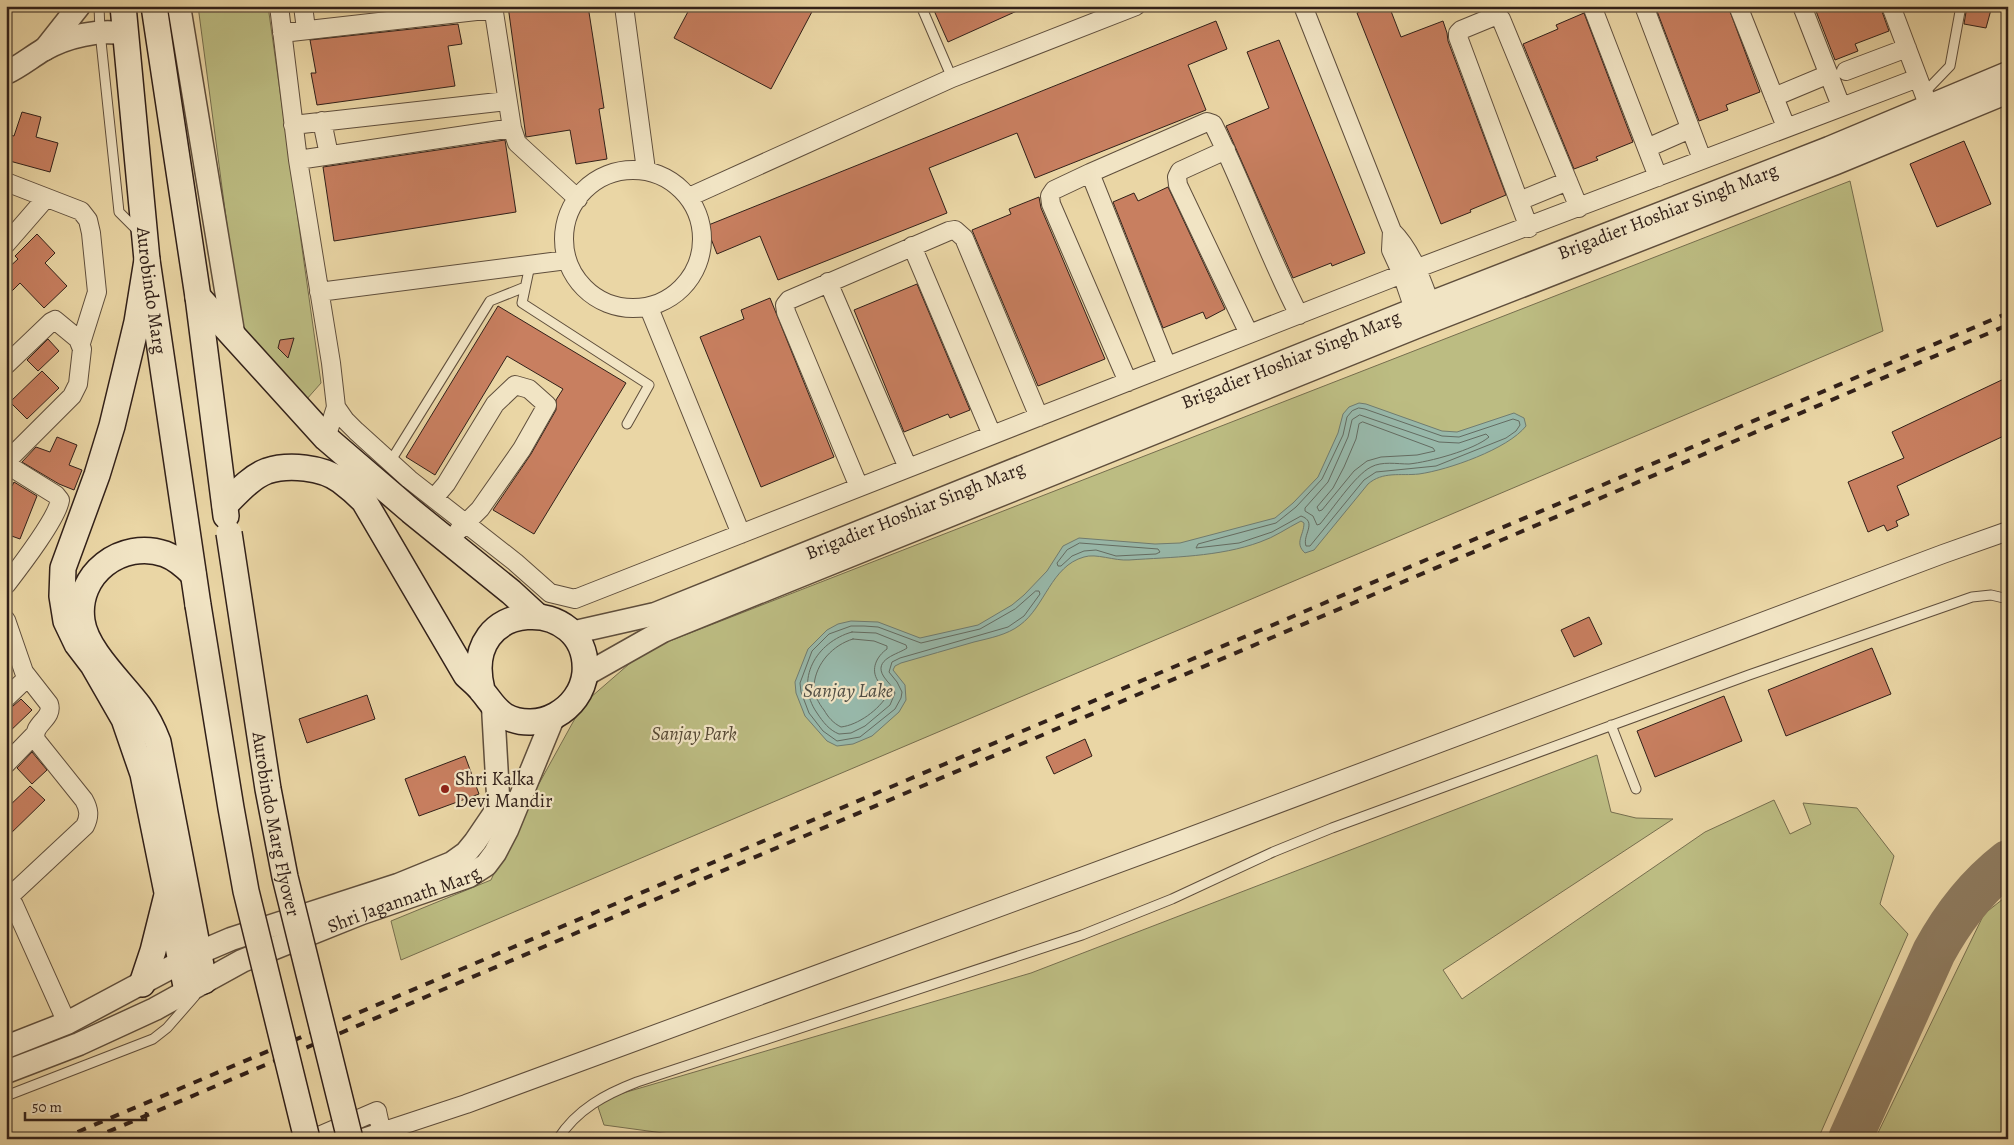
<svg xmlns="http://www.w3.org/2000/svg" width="2014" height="1145" font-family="Alegreya,serif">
	<rect width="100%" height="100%" fill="#ead6a5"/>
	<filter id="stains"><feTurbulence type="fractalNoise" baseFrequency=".004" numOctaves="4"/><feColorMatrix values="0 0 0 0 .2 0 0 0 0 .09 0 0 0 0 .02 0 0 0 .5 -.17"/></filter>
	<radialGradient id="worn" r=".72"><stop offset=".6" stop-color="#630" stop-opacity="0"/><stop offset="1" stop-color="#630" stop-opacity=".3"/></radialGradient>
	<path fill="#bcbc82" stroke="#766e4e" d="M198 6H268L321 383 306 400 241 331Z
		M1850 181 1883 331 401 960 391 921 491 880 515 827 583 704 644 651Z
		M1597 755 1611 812 1636 818 1673 819 1443 970 1462 999 1705 832 1774 800 1790 834 1811 824 1803 803 1857 808 1894 856 1880 904 1908 934 1818 1139H707L604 1125 596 1101 1031 973Z
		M2008 895V1139H1875L1984 914Z"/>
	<path fill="#98b9ab" stroke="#6f7c71" d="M1359 403 1366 404 1442 431 1457 432 1514 413 1524 418 1526 426C1508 449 1448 470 1419 474 1400 476 1383 471 1368 484L1314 550 1305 553C1294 543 1304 535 1304 523L1301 521C1287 528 1275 537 1260 542 1219 557 1172 557 1129 560 1114 561 1096 553 1084 557 1051 566 1045 607 1020 625 1007 635 990 638 974 642 950 649 925 656 901 663L895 666 893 670 905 685 906 700 899 712 872 736 853 744 837 746 827 741 805 716 796 693 795 682 808 649 827 630 838 624 851 621 878 622 920 638 978 625 1012 605 1024 595 1047 571 1063 546 1079 538 1155 544 1180 543 1275 518 1293 503 1318 477 1338 433 1343 414 1349 407Z"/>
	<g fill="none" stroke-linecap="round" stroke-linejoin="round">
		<path stroke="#646c62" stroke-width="1" d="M1359 408 1365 409 1442 436 1459 437 1513 419 1519 421 1520 425 1516 431 1506 438 1436 466 1376 472 1364 480 1310 546H1306C1302 535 1318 522 1301 516L1272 532 1239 543 1196 548 1198 544 1276 523 1296 507 1322 479 1343 435 1347 417 1352 411Z
			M1360 415 1439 442 1459 443 1486 434 1489 437C1474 450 1429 462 1409 464 1397 464 1382 461 1371 467 1355 475 1332 510 1320 524L1317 525 1313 516 1305 511V508L1328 482 1348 437 1352 420Z
			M1363 422 1433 448 1435 451 1417 455 1381 457 1367 461 1354 471 1322 510 1319 511 1317 507 1333 488 1344 467 1356 439 1359 424Z
			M1080 543 1158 549 1160 552 1156 554 1116 556 1096 550 1084 551 1072 556 1061 566H1058L1057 563 1067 550Z
			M1036 591H1039L1040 594 1024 616 1008 627 900 658 892 662 889 672 897 682 902 692 901 698 895 709 860 737 837 741 823 731 809 713 801 692 800 683 812 651 829 634 851 626H864L878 627 921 643 980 629 1015 609Z
			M852 632 876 633 906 645 907 648C899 654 872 659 884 677 888 683 893 686 895 693L890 705 865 726 851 733 839 734C829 730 823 722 817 713 794 680 816 642 852 632Z
			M853 639 874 641 887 646V649C877 656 870 669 878 681 881 686 885 688 888 694 879 710 858 725 841 727 833 723 828 717 824 710 819 704 813 693 814 685 816 663 833 645 853 639Z"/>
		<path stroke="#8e7b5f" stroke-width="44" d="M1850 1139 1934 952C1953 917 1976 887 2008 862"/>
	</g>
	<path fill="#c87f60" stroke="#312019" d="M508 6H588L604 108 599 109 607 159 576 164 570 130 526 137Z
		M691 6H815L771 89 674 38Z
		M932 6H1028L948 42Z
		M1373 6H1389L1401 37 1443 21 1447 33 1448 41 1506 195 1470 210 1471 212 1441 224 1357 13Z
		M1655 6H1728L1760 92 1726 105 1728 110 1699 121Z
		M1814 6H1880L1889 31 1855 44 1858 51 1835 60Z
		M1967 6H1992L1986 28 1964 24Z
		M1584 13 1633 142 1596 157 1598 160 1574 169 1523 44 1558 29 1556 25Z
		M1216 21 1227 49 1188 65 1206 110 1035 178 1017 133 929 168 947 213 778 280 760 236 717 254 706 226Z
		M458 24 462 44 448 46 455 86 317 105 311 73H316L310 40Z
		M1279 40 1365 253 1332 266 1331 263 1293 278 1226 126 1269 108 1247 52Z
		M22 112 41 117 36 137 58 143 50 172 6 160V134L14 136Z
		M505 140 516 212 334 241 323 167Z
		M1964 141 1991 204 1937 227 1910 164Z
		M1168 187 1225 309 1206 319 1203 312 1163 328 1113 202 1134 193 1138 201Z
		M1039 197 1041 208 1105 359 1038 386 972 230 1011 214 1009 209Z
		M37 234 55 253 45 263 67 286 44 308 20 283 6 297V270L18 259 15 256Z
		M917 284 970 410 950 418 948 414 904 432 854 310Z
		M770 298 834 457 761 487 700 337 744 319 741 310Z
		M498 306 626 383 534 534 493 510 531 454 556 410V400L563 389 507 356 435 475 406 457Z
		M294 338 288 358 278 348 280 340Z
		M48 339 59 351 38 371 27 360Z
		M42 371 59 388 27 419 10 402Z
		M2008 377V434L1897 486 1909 515 1896 521 1898 526 1887 531 1884 525 1868 532 1848 482 1904 458 1892 432Z
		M57 437 77 445 69 465 82 470 74 490 59 484 22 462 36 447 50 452Z
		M14 482 37 496 20 539 6 534V484L12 486Z
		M1589 617 1602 644 1574 657 1561 630Z
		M1872 648 1891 694 1786 736 1768 690Z
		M367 695 375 719 307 743 299 719Z
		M1724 696 1742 741 1655 777 1637 731Z
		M21 699 32 710 6 735V708L13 706Z
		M1085 739 1092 756 1054 774 1046 757Z
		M32 752 47 770 32 784 17 768Z
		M465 756 479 794 419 816 405 779Z
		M30 786 45 800 6 838V809Z"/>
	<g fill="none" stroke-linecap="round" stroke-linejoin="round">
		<g stroke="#5f4e3c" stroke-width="11">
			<path id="service" d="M99 6 100 32 119 212 139 232
				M921 6 952 78
				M1924 93 1950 66 1961 6
				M530 265 522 303 649 385 627 424
				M390 462 490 301 525 287
				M1611 725 1636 789
				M6 1096 153 1039 167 1028 195 996
				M558 1139C577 1109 606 1094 637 1082L1082 935 1172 899 1273 852 1332 828 1749 675 1972 597 1991 595 2008 599"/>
		</g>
		<g stroke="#5f4e3c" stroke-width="20">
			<path id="minor" d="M279 6 298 160 331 363 336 407 326 438
				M303 6 306 29
				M624 6 646 170
				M1303 6 1392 231 1391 250 1402 274 1418 321
				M1592 6 1658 177
				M1644 6 1702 159
				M1738 6 1786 127
				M1802 6 1841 106
				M1891 6 1929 107
				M282 33 494 9
				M1846 71 1907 48
				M1774 97 1829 74
				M322 121 329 155
				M293 125 507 101
				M512 128 517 143 578 199
				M1647 148 1690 129
				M1226 150 1180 171 1177 177 1178 185 1249 334
				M298 160 512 128 493 6
				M564 239a69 69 0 1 1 138 0a69 69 0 1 1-138 0Z
				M1090 173 1167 366
				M6 182 81 211 88 220 91 233 97 292 81 343
				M689 197 952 78 1136 6
				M1519 201 1568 181
				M1529 228 1458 37V33L1461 30 1495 16 1497 15 1501 19 1579 208
				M1392 231C1414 253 1423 285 1434 314
				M6 244 46 198
				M912 246 992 435
				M828 282 908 468
				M319 292 567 260
				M649 308 741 534
				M6 365 51 322 55 320 78 339 82 349 78 384 72 396 6 462
				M1128 382 1051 204 1050 196 1054 190 1090 173 1207 122 1213 124C1244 186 1267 253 1299 315
				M336 407 345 420 356 431 409 479 515 562 550 593 575 599 1402 274 1918 78
				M6 464 56 495 60 500C57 519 19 568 6 585
				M859 487 786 312 785 305 789 300 949 231 955 230 964 238 1039 417
				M434 498 446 484 495 404 515 385 529 389 547 405 522 449 480 509 458 531
				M6 620 24 672 49 704C54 719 31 724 36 740L84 800C89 809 90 816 85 826L9 897
				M6 698 28 677
				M6 764 35 734
				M6 894 14 905 67 1023
				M312 1139 377 1111 383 1139
				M360 1139 466 1104 1176 842 1943 554 2008 531"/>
		</g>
		<g stroke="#5f4e3c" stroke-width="25">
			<g id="tertiary">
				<path d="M179 6 234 338"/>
				<path d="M45 49 79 6"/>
				<path d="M6 73C19 67 30 58 43 50 67 36 99 29 126 34"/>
				<path id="s1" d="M571 633 655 614 1430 303 1829 148 2008 73"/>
				<path d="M585 675 663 631 1419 326 1836 163 2008 92"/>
				<path d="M6 1047 67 1023 198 953 231 939 398 885 452 863 466 853 475 842 494 814 498 795 493 707"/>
				<path id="s2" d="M6 1072 79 1044 155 1009 242 961 362 913 469 876 486 865 495 853 507 830 553 718"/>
			</g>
		</g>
		<g stroke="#312019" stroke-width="28">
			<g id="secondary">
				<path id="s3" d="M123 6 147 260 198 605"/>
				<path d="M154 6 198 297 226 516"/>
				<path d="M147 260 137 322 112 426 97 475 63 568 62 596 66 621 77 644 93 665 124 719 143 774 187 991"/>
				<path d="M198 297 326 438 411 511 511 592 536 615"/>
				<path d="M225 505C237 493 251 477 267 471 288 464 323 467 341 481 349 487 357 494 364 501L466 675C471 680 478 685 482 691 490 700 494 709 505 716 538 734 581 710 585 673 591 594 458 596 482 690"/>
				<path d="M193 574C185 566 176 558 165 554 122 539 75 574 82 621 86 650 121 682 139 706 147 717 153 729 158 742L204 981"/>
				<path d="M142 984 153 951 166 899"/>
			</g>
		</g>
		<use href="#service" stroke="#f1e4c4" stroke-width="9"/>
		<use href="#minor" stroke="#f1e4c4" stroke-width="18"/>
		<use href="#tertiary" stroke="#f1e4c4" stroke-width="22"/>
		<use href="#secondary" stroke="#f1e4c4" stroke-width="25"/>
		<path stroke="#312019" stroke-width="4" stroke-dasharray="9 9" stroke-linecap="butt" d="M61 1139 2008 313
			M91 1139 2008 325"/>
		<g stroke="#312019" stroke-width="28" stroke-linecap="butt">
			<g id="secondary-bridge">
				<path id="s4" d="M229 533 268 789 285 877 350 1139"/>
				<path d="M198 605 231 808 246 891 307 1139"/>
			</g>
		</g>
		<use href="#secondary-bridge" stroke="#f1e4c4" stroke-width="25"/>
	</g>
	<circle fill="#8f2418" stroke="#f1e4c4" stroke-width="2" cx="445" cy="789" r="5"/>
	<g text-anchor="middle" stroke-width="4.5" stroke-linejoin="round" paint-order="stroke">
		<g font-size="19" fill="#312019" stroke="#f1e4c4">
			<text dy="7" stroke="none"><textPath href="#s1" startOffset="1176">Brigadier Hoshiar Singh Marg</textPath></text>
			<text dy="7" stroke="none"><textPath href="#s3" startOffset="286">Aurobindo Marg</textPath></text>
			<text dy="7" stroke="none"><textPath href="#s1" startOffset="771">Brigadier Hoshiar Singh Marg</textPath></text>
			<text dy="7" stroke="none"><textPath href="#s1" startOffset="366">Brigadier Hoshiar Singh Marg</textPath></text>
			<text dy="7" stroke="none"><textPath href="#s4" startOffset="295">Aurobindo Marg Flyover</textPath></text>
			<text dy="7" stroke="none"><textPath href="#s2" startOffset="434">Shri Jagannath Marg</textPath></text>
		</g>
		<g font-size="19" font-style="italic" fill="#544733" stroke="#f1e4c4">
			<text x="694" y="740">Sanjay Park</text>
		</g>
		<g font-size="19" fill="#312019" stroke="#f1e4c4" text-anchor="start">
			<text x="455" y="785">Shri Kalka<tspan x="455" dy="22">Devi Mandir</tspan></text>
		</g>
		<g font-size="20" font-style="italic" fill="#504e45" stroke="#f1e4c4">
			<text x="848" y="697">Sanjay Lake</text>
		</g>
	</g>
	<rect width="2014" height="1145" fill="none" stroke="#ead6a5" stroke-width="25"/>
	<rect x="8" y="8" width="1999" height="1130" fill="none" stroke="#312019" stroke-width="2.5"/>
	<rect x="12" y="12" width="1989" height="1120" fill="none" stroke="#312019"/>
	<path d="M25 1112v8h121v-8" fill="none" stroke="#312019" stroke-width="2.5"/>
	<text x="32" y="1112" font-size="15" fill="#312019" stroke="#f1e4c4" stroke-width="4" paint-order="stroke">50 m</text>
	<rect width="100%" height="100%" filter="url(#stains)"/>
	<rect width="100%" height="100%" fill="url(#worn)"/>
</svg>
